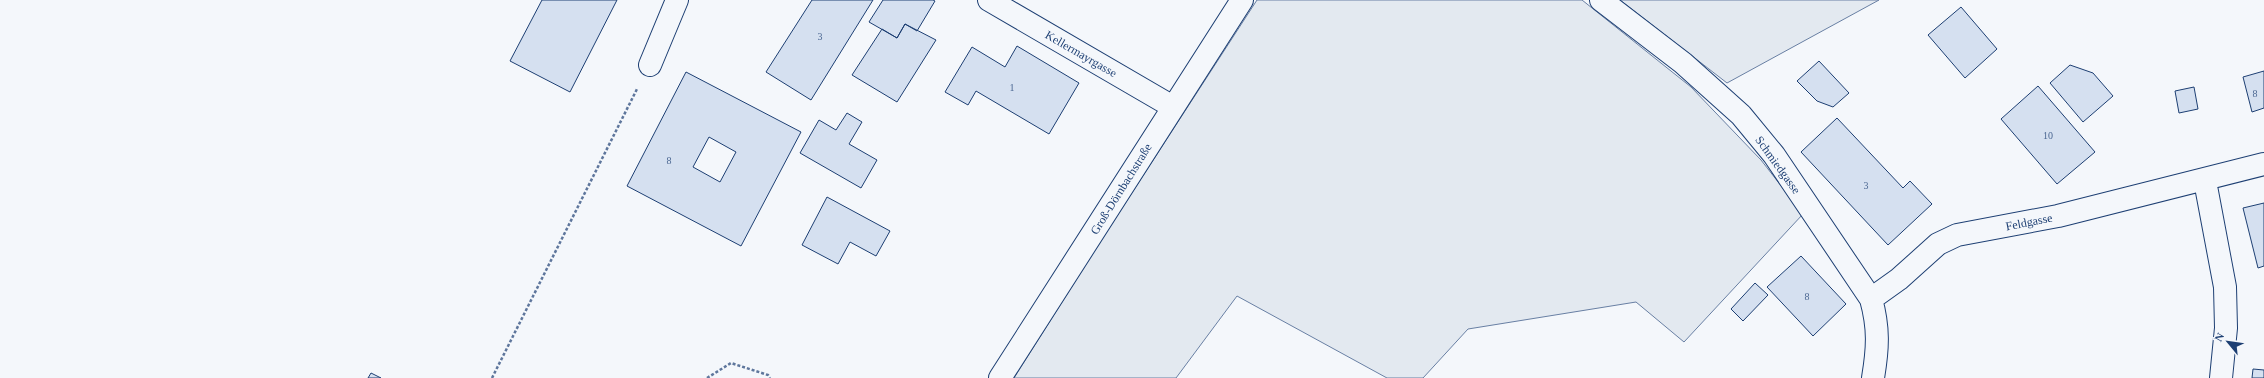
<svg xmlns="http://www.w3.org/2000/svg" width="2264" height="378" font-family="'Times New Roman',serif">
	<rect width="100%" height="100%" fill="#f4f7fb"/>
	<path fill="#e3e9f0" stroke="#687fa3" d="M1257 0H1582L1691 87 1761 160 1803 214 1684 342 1636 302 1468 329 1423 378H1387L1237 296 1176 378H1014L1098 245Z
		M1620 0H1879L1727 83Z"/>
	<path fill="#d5e0f0" stroke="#1d3f73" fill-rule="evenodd" d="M542 0H617L570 92 510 61Z
		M812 0H873L811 100 766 72Z
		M883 0H933L935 1 917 31 905 24 897 38 869 22Z
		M1961 7 1997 49 1965 78 1928 35Z
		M905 24 936 40 897 102 852 75 882 29 897 38Z
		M1017 46 1079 83 1049 134 976 91 968 105 945 92 972 47 1005 67Z
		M1819 61 1849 93 1833 107 1817 101 1797 81Z
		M2070 65 2093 73 2113 96 2083 122 2050 83Z
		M2264 71V108L2252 112 2243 77Z
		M686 72 801 132 741 246 627 186ZM709 137 736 152 720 182 693 167Z
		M2038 86 2095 152 2057 184 2001 119Z
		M2194 87 2198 109 2179 113 2175 91Z
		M847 113 862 122 849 144 877 160 861 188 800 153 819 120 836 130Z
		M1837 118 1903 188 1910 181 1932 204 1888 245 1801 152Z
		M827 197 890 231 876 256 850 242 838 264 802 245Z
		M2264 203V266L2258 268 2243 208Z
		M1801 256 1846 304 1813 336 1767 287Z
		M1755 283 1768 295 1743 321 1731 309Z
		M2253 369 2264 370V378H2252Z
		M371 373 381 378H368Z"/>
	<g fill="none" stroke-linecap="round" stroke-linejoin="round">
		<g stroke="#1d3f73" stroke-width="24">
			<path id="street" d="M989 0 1173 107
				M1601 0 1683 63 1741 115 1774 155 1871 299C1879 328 1878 348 1873 378
				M650 65 677 0
				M2205 181 2225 287 2226 328 2221 378
				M1871 299 1899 279 1938 244 1957 235 2058 216 2264 164
				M1000 378 1242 0"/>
		</g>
		<path stroke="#5e769c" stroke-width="2.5" stroke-dasharray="3 2" stroke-linecap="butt" d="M492 378 637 89
			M707 378 731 363 768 375 770 378"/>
		<use href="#street" stroke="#f4f7fb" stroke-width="22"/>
	</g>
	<g text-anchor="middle" stroke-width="3" stroke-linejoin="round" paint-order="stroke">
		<g font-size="10" fill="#4b6792">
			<text x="820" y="40">3</text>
			<text x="1012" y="91">1</text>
			<text x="2255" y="97">8</text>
			<text x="2048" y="139">10</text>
			<text x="669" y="164">8</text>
			<text x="1866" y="189">3</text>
			<text x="1807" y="300">8</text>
		</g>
		<g font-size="12" fill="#1d3f73" stroke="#f4f7fb">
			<text transform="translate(1081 54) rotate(30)" y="4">Kellermayrgasse</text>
			<text transform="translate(1778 165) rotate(54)" y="4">Schmiedgasse</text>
			<text transform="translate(1121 189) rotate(-58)" y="4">Groß-Dörnbachstraße</text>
			<text transform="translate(2029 222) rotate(-11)" y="4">Feldgasse</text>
		</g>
	</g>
	<g transform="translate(2228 342) rotate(299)" stroke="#f4f7fb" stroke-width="3" paint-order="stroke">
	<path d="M0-3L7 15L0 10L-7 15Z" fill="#1d3f73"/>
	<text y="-6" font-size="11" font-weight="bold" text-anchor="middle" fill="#1d3f73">N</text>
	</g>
</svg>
